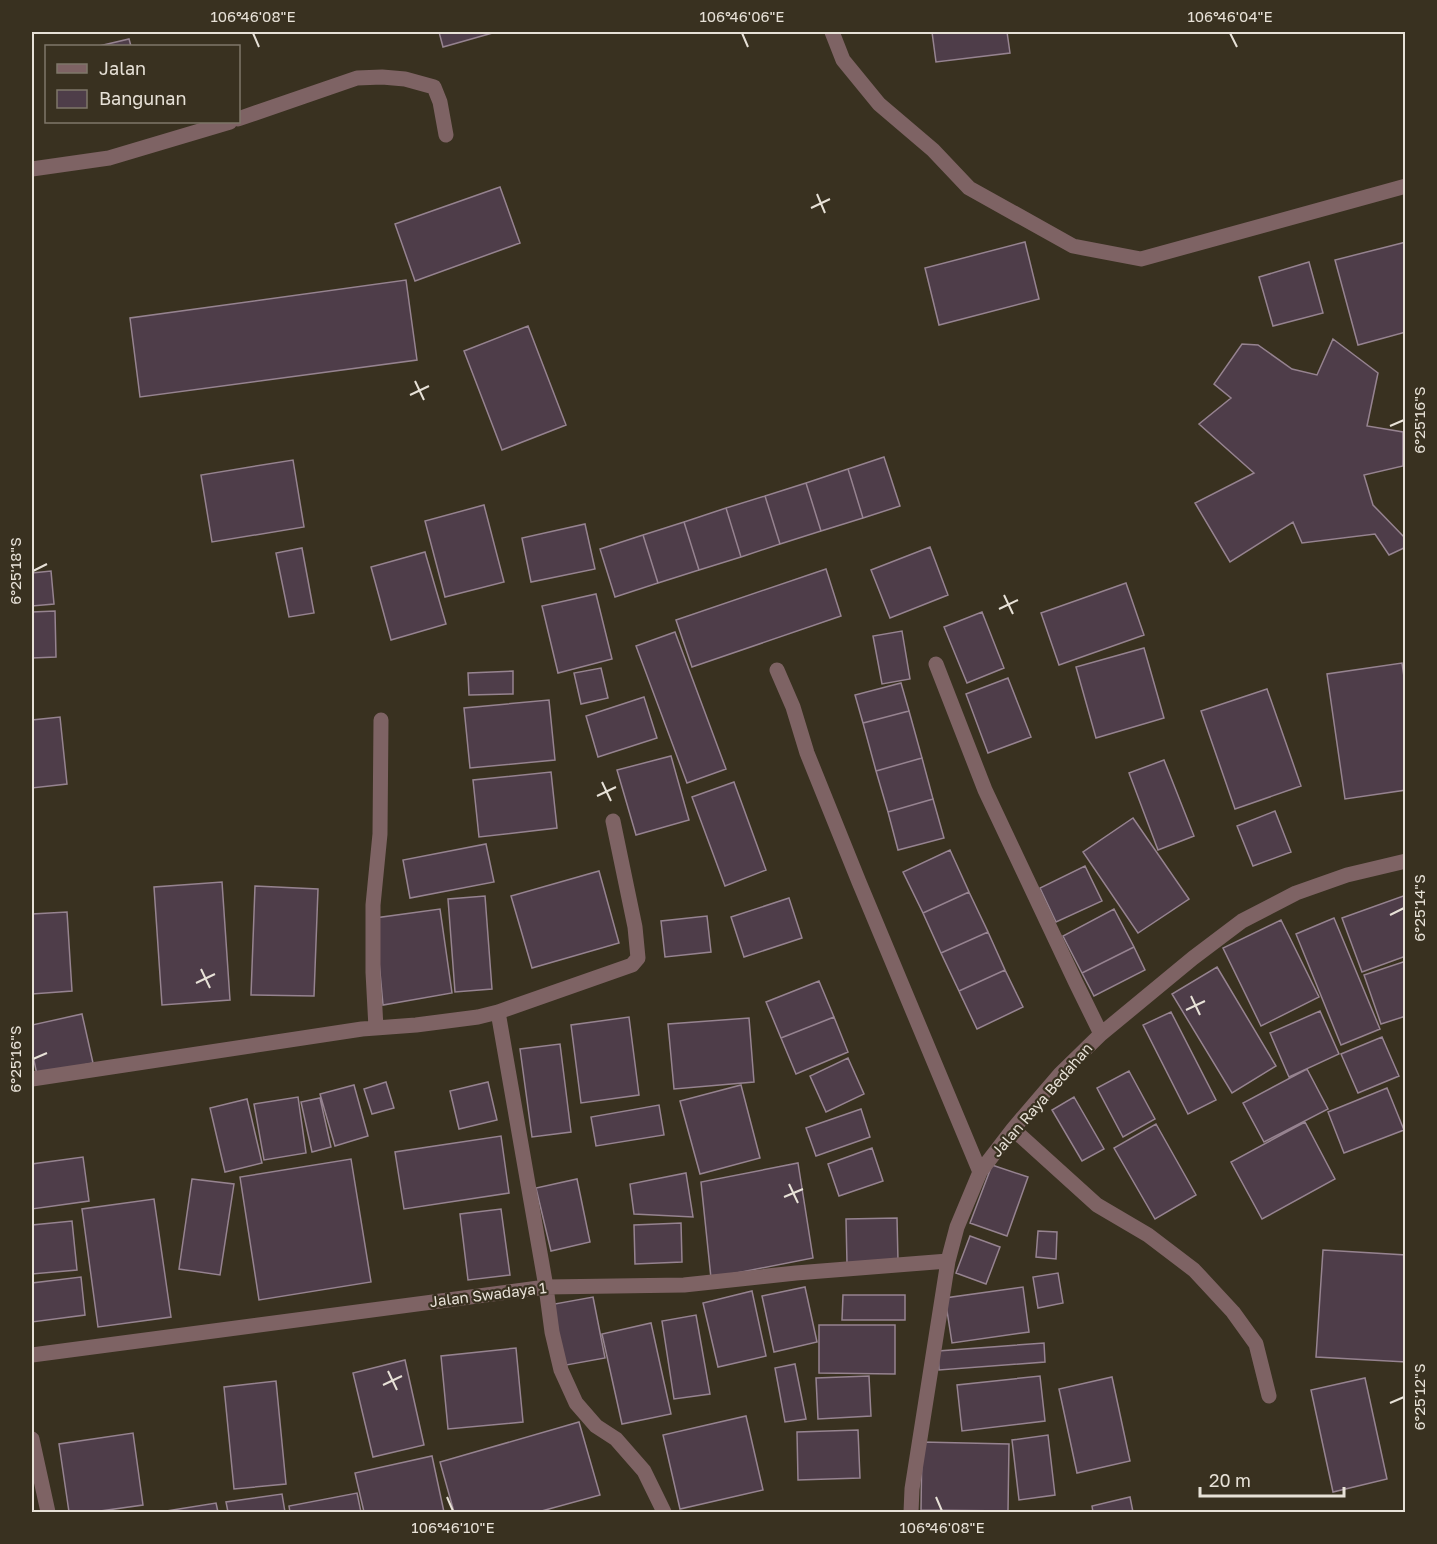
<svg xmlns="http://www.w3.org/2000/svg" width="1437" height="1544" font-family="'Golos Text',sans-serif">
	<rect width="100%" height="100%" fill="#393120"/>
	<path fill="#4e3d49" stroke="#968390" stroke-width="1.5" d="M439 32H496L443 47Z
		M932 32H1007L1010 53 936 62Z
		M129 39 131 46H99Z
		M500 187 520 243 415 281 395 224Z
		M1025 242 1039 299 939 325 925 268Z
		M1406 242V332L1358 345 1335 260Z
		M1309 262 1323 313 1273 326 1259 277Z
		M406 280 417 360 140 397 130 318Z
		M528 326 566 425 502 450 464 351Z
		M1333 339 1378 373 1367 426 1403 432V466L1364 475 1373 505 1406 539V547L1389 555 1375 534 1302 543 1293 522 1230 562 1195 503 1254 473 1199 424 1231 398 1214 384 1242 344 1258 345 1292 369 1317 375Z
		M884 457 900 506 863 518 848 469Z
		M293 460 304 527 212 542 201 475Z
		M848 469 863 518 821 531 806 483Z
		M806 483 821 531 780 544 765 496Z
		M765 496 780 544 741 557 726 508Z
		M484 505 504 582 445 597 425 521Z
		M726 508 741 557 699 570 684 522Z
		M684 522 699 570 658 583 643 535Z
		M585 524 595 569 531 582 522 538Z
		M643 535 658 583 615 597 600 549Z
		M930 547 948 595 890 618 871 570Z
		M302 548 314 613 289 617 276 553Z
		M425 552 446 624 391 640 371 567Z
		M826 569 841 616 692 667 676 620Z
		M51 571 54 604 32 606V573Z
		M1126 583 1144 635 1059 665 1041 613Z
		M596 594 612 659 558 673 542 606Z
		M55 611 56 657 32 658V612Z
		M982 612 1004 668 967 683 944 627Z
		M902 631 910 679 882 684 873 636Z
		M675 632 726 769 687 783 636 646Z
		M1144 648 1164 718 1096 738 1076 667Z
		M1402 663 1406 691V790L1345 799 1327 674Z
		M601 668 608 698 581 704 574 673Z
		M513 671V694L469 695 468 673Z
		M1008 678 1031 737 988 753 966 694Z
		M901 683 909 711 863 723 855 695Z
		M1267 689 1301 786 1235 809 1201 711Z
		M644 697 657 738 598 757 586 716Z
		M549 700 555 760 470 768 464 708Z
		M909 711 922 758 876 771 863 723Z
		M60 717 67 784 32 788V720Z
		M671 756 689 820 636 835 617 770Z
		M922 758 933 799 888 812 876 771Z
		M1164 760 1194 836 1158 850 1129 773Z
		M551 772 557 828 479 837 473 780Z
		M734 782 766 870 725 886 692 797Z
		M933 799 944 838 898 850 888 812Z
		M1275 811 1291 852 1253 866 1237 826Z
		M1133 818 1189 899 1138 933 1083 852Z
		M486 844 494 882 410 898 403 860Z
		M950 850 969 892 923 913 903 872Z
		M1085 866 1102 901 1056 922 1040 888Z
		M599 871 619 943 532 968 511 896Z
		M222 882 230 1000 162 1005 154 887Z
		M255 886 318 889 314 996 251 995Z
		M969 892 988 932 941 953 923 913Z
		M1406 895V956L1362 972 1342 918Z
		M485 896 492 989 455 992 448 899Z
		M789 898 802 938 744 957 731 917Z
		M440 909 452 993 383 1005 375 918Z
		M1114 909 1134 947 1082 973 1063 936Z
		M67 912 72 991 32 994V914Z
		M707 916 711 952 665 957 661 921Z
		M1334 918 1380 1029 1341 1045 1296 934Z
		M1281 920 1319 997 1261 1026 1223 948Z
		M988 932 1005 970 959 991 941 953Z
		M1134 947 1145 970 1094 996 1082 973Z
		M1406 961V1016L1381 1024 1364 975Z
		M1217 967 1276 1066 1232 1093 1172 994Z
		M1005 970 1023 1007 977 1029 959 991Z
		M819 981 834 1017 781 1038 766 1002Z
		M1320 1011 1339 1054 1289 1077 1270 1033Z
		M1171 1012 1216 1100 1188 1114 1143 1025Z
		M82 1014 93 1063 37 1075 32 1051V1025Z
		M629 1017 639 1095 581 1103 571 1025Z
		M834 1017 848 1052 796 1074 781 1038Z
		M749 1018 754 1082 674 1089 668 1024Z
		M1382 1037 1399 1076 1358 1093 1341 1054Z
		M560 1044 571 1132 532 1137 520 1049Z
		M848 1058 864 1094 826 1112 810 1076Z
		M1307 1069 1328 1109 1264 1142 1243 1103Z
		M1129 1071 1155 1119 1123 1137 1097 1088Z
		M386 1082 394 1108 372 1114 364 1089Z
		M488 1082 497 1120 459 1129 450 1091Z
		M354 1085 368 1136 335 1146 320 1094Z
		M741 1085 760 1158 700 1174 680 1101Z
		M1387 1088 1404 1130 1344 1153 1328 1112Z
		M298 1097 306 1153 264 1160 254 1104Z
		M1074 1097 1104 1149 1082 1161 1052 1110Z
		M320 1098 331 1147 312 1152 301 1102Z
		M247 1099 262 1163 225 1172 210 1108Z
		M659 1105 664 1135 596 1146 591 1117Z
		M861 1109 870 1137 816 1156 806 1128Z
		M1305 1122 1335 1179 1262 1219 1231 1162Z
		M1156 1124 1196 1195 1155 1219 1114 1148Z
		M501 1136 509 1193 404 1209 395 1152Z
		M872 1148 883 1181 839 1196 828 1164Z
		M83 1157 89 1201 32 1209V1164Z
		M351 1159 371 1282 259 1300 240 1177Z
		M798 1163 813 1258 711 1278 701 1182Z
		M992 1165 1028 1177 1007 1236 970 1223Z
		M686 1173 693 1217 634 1214 630 1184Z
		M192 1179 234 1184 220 1275 179 1269Z
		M577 1179 590 1242 551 1251 536 1188Z
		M154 1199 171 1317 98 1327 82 1209Z
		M501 1209 510 1275 468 1280 460 1214Z
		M897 1218 898 1261 847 1263 846 1219Z
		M72 1221 77 1270 32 1274V1225Z
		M681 1223 682 1262 635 1264 634 1225Z
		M1038 1231 1057 1232 1056 1259 1036 1257Z
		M970 1236 1000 1247 986 1284 956 1273Z
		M1323 1250 1406 1255V1362L1316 1357Z
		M1058 1273 1063 1303 1038 1308 1033 1277Z
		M81 1277 85 1315 32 1322V1283Z
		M805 1287 817 1342 774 1352 762 1296Z
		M1023 1287 1029 1332 952 1343 945 1298Z
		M752 1291 766 1356 718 1367 703 1303Z
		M843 1295H905V1320H842Z
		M593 1297 605 1358 561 1366 549 1305Z
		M696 1315 710 1394 674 1399 662 1321Z
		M651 1323 671 1414 622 1424 602 1334Z
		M819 1325H895V1374L819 1373Z
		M1044 1343 1045 1362 939 1370 938 1351Z
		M516 1348 523 1422 448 1429 441 1356Z
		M405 1360 424 1445 373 1457 353 1373Z
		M795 1364 806 1419 785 1422 775 1368Z
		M869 1376 871 1416 818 1419 816 1378Z
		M1040 1376 1045 1421 962 1431 957 1385Z
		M1112 1377 1130 1461 1077 1473 1059 1389Z
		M1365 1378 1387 1479 1333 1492 1311 1390Z
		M276 1381 286 1484 234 1489 224 1387Z
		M746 1416 763 1490 680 1509 663 1435Z
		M579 1422 600 1495 538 1512H454L440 1462Z
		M858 1430 860 1478 798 1480 797 1432Z
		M133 1433 143 1505 93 1512H69L59 1444Z
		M1048 1435 1055 1495 1019 1500 1012 1440Z
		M922 1442 1009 1444 1008 1511 921 1510Z
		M432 1456 444 1512H364L355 1473Z
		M357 1493 361 1512H290L289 1506Z
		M282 1494 285 1512H228L226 1502Z
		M1130 1497 1133 1512H1093L1092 1506Z
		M216 1503 218 1512H160Z"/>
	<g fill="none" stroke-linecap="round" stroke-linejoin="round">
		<path stroke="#7e6364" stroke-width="15" d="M832 32 843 60 879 104 933 150 969 188 1073 246 1141 259 1406 186
			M238 119 357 78 382 77 405 79 434 87 440 102 446 135
			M32 169 109 158 230 122
			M936 664 985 790 1076 983 1101 1034
			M777 670 793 707 807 753 859 882 980 1172
			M498 1012 546 1287 552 1332 561 1370 576 1403 596 1426 616 1439 644 1471 664 1512
			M376 1028 373 972V905L380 834 381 720
			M32 1079 362 1029 416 1025 478 1017 498 1012 632 965 638 958 635 927 613 821
			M1013 1129 1097 1205 1148 1235 1194 1270 1233 1312 1256 1344 1269 1396
			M32 1355 546 1287 684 1285 796 1273 948 1261
			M32 1439 48 1512
			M911 1512 912 1489 948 1261 957 1227 980 1172 1013 1129 1060 1074 1101 1034 1193 958 1242 921 1296 893 1347 875 1406 861"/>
	</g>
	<path fill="none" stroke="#e7e1d7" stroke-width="2" d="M253 33 259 47M742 33 748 47M1230 33 1237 47M817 194 825 213M811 208 830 199M415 381 424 400M410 395 429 386M1390 426 1404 420M33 571 47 564M1004 595 1013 614M999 609 1018 600M602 782 611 801M597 796 616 787M1390 915 1404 908M201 969 210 988M196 983 215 974M1191 996 1200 1015M1186 1010 1205 1001M33 1059 47 1053M789 1184 798 1203M784 1197 803 1189M388 1371 397 1390M383 1385 402 1376M1390 1403 1404 1397M447 1497 453 1511M936 1497 942 1511"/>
	<g text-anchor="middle" stroke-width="4.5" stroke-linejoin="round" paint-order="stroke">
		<g font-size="15" fill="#e7e1d7" stroke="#393120">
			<text transform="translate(1042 1100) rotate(-49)" y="5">Jalan Raya Bedahan</text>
			<text transform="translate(488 1295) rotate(-7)" y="5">Jalan Swadaya 1</text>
		</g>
	</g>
	<rect width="1437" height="1544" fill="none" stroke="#393120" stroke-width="66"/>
	<rect x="45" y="45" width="195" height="78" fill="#393120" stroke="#7f7769" stroke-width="1.5"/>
	<rect x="57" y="64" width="30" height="9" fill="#7e6364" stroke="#7f7769" stroke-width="1.5"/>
	<text x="99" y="75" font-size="18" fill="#e7e1d7">Jalan</text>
	<rect x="57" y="90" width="30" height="18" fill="#4e3d49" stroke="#7f7769" stroke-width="1.5"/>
	<text x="99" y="105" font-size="18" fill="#e7e1d7">Bangunan</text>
	<path d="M1200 1487v9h144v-9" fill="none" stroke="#e7e1d7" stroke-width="3"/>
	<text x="1209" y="1487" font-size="18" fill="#e7e1d7" stroke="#393120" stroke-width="4.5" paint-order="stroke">20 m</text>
	<rect x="33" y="33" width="1371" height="1478" fill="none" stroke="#e7e1d7" stroke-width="2"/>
	<g font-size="15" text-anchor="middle" fill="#e7e1d7">
		<text x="253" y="22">106°46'08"E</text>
		<text x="742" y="22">106°46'06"E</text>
		<text x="1230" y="22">106°46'04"E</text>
		<text transform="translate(1420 420) rotate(-90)" y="5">6°25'16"S</text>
		<text transform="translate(16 571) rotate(-90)" y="5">6°25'18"S</text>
		<text transform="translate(1420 908) rotate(-90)" y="5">6°25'14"S</text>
		<text transform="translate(16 1059) rotate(-90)" y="5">6°25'16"S</text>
		<text transform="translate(1420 1397) rotate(-90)" y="5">6°25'12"S</text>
		<text x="453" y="1533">106°46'10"E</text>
		<text x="942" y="1533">106°46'08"E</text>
	</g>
</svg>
